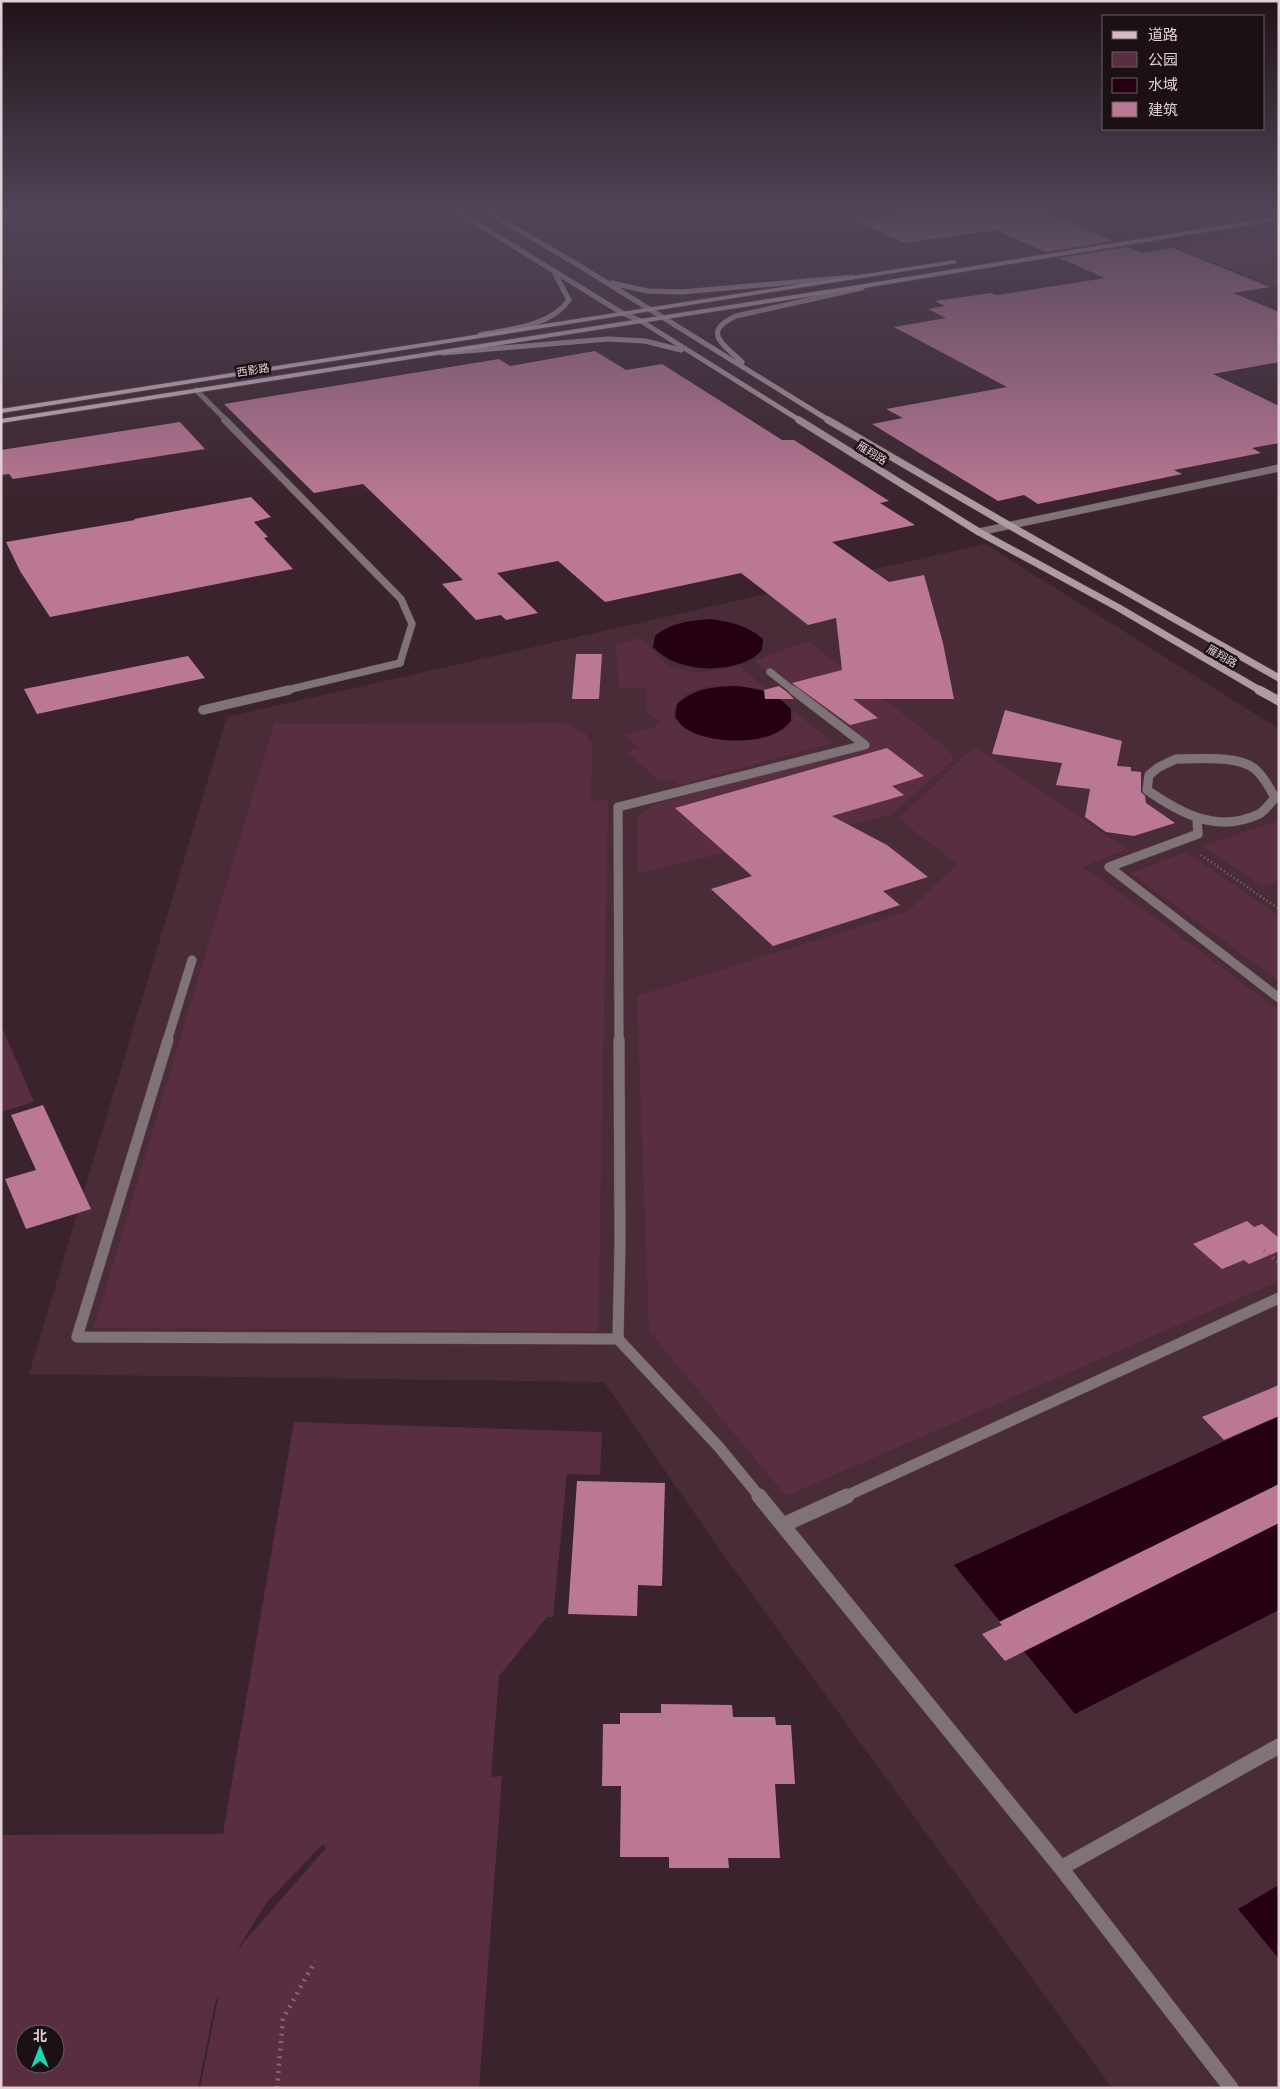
<svg xmlns="http://www.w3.org/2000/svg" width="1280" height="2089" font-family="Lato,'Noto Sans SC',sans-serif">
	<rect width="100%" height="100%" fill="#3b232d"/>
	<path fill="#4a2c38" d="M985 544 1279 729V2088H1112L722 1553 604 1382 29 1374 227 717Z"/>
	<path fill="#5a2e41" fill-rule="evenodd" d="M1279 229V288L1173 247Z
		M640 638 669 667 700 673 739 666 769 691C742 684 677 677 673 716 694 752 802 748 792 710L833 743 680 785 672 778 660 782 627 752 638 748 624 735 654 727 660 722 647 712V688H619L616 646Z
		M808 641 947 748 954 759 891 815 638 873 637 818 652 805 860 747 754 661Z
		M564 723 585 733 592 744 591 801 608 800 598 1331 94 1328 274 724Z
		M974 747 1127 849 1082 867 1152 915 1279 1011V1281L786 1496 649 1331 637 996 907 912 957 864 899 819Z
		M1279 820V881L1262 887 1204 846Z
		M1186 852 1279 916V981L1131 873Z
		M1 1025 34 1102 1 1112Z
		M294 1422 602 1432 600 1475 567 1474 553 1617H547L499 1676 491 1777 502 1776 479 2088H200L219 1993 215 2004 198 2088H1V1835L223 1834ZM323 1844 326 1848 237 1950 267 1902ZM25 2034H55V2064H25Z"/>
	<path fill="#250012" d="M711 619C731 622 747 625 763 639L762 650C758 654 754 658 749 660 720 674 675 671 653 647L655 636C672 622 689 621 711 619Z
		M736 686C759 689 774 691 791 709V721C787 724 784 729 779 731 758 745 706 743 685 728 681 726 678 720 675 717L677 704C696 688 711 687 736 686Z
		M1279 1416V1610L1075 1714 954 1565Z
		M1279 1885V1959L1238 1909Z"/>
	<path fill="#bb7894" d="M900 213H1046L1114 241 1046 252 995 230 905 243 855 220Z
		M1127 247 1141 253 1173 248 1270 287 1233 293 1279 312V362L1213 374 1279 406V443L1252 448 1261 453 1174 470 1182 474 1038 504 1024 495 998 501 872 424 903 418 886 409 1007 387 894 327 946 318 928 309 945 306 935 301 991 293 997 295 1105 278 1059 258Z
		M595 351 626 370 662 364 782 440H794L889 501 880 503 915 525 832 542 889 582 924 575 943 643 954 699H853L878 718 850 725 792 683 842 670 836 618 808 625 741 573 605 602 558 561 497 573 538 613 506 620 501 615 476 620 442 584 463 580 363 484 314 493 224 404 499 359 510 366Z
		M180 422 205 449 13 479 9 474 1 475V450Z
		M251 497 271 517 254 522 268 537 264 538 293 569 50 617 20 571 6 542 135 520 134 519Z
		M576 654H602L599 699H572Z
		M188 656 205 678 37 714 24 689Z
		M779 686 787 692 794 699H765L764 690Z
		M1005 710 1122 741 1117 766 1131 767V771L1141 772V792L1145 796 1146 803 1175 823 1134 836 1106 832 1085 817 1090 789 1056 785 1062 763 992 754Z
		M887 748 924 776 892 786 904 795 832 816 887 845 928 877 883 891 900 905 773 946 711 889 752 876 675 808Z
		M43 1105 91 1209 26 1229 5 1179 36 1170 11 1115Z
		M1247 1221 1254 1227 1262 1224 1279 1238V1251L1249 1264 1244 1260 1222 1269 1193 1244Z
		M1279 1385V1416L1224 1440 1202 1417Z
		M577 1481 665 1483 662 1586 638 1585 637 1616 568 1614Z
		M1279 1484V1523L1005 1661 982 1634 1002 1625 999 1622Z
		M661 1704 732 1705 733 1717H775L776 1725H791L795 1784H775L780 1858H728L729 1868H669V1857H620L621 1786H602L603 1724H620V1713H661Z"/>
	<g fill="none" stroke-linecap="round" stroke-linejoin="round">
		<g stroke="#553f48" stroke-width="8">
			<path id="service-far3" d="M770 672 794 691
				M283 691 400 663"/>
		</g>
		<g stroke="#553f48" stroke-width="10">
			<path id="service-far2" d="M203 710 289 690
				M1176 759C1198 759 1238 755 1255 769 1264 777 1270 788 1275 798 1270 803 1265 811 1259 814 1217 834 1180 813 1147 790L1149 775 1159 767Z
				M1197 819 1198 834 1109 867 1279 998
				M167 1041 192 960
				M619 1041 618 807 865 745 793 690"/>
		</g>
		<g stroke="#553f48" stroke-width="12">
			<path id="service-far1" d="M168 1040 77 1337 618 1339
				M619 1040 620 1243 618 1339 718 1446 760 1497
				M844 1497 1279 1298"/>
		</g>
		<g stroke="#553f48" stroke-width="16">
			<path id="service" d="M759 1496 1061 1868 1231 2088
				M783 1525 847 1496
				M1061 1868 1279 1746"/>
		</g>
		<g stroke="#553f48" stroke-width="5.5">
			<path id="minor-far1" d="M196 390 227 421"/>
		</g>
		<g stroke="#553f48" stroke-width="8">
			<path id="minor" d="M225 420 401 599 412 624 400 663
				M979 532 1279 468"/>
		</g>
		<g stroke="#553f48" stroke-width="5.5">
			<path id="secondary-far2" d="M460 213 622 313 641 321 801 421
				M489 213 575 263 830 421
				M612 283 648 291 682 292 852 277
				M480 335C509 329 550 327 569 300L555 274
				M443 353 608 339 645 341 681 350
				M742 362C723 344 701 332 736 316L862 288"/>
		</g>
		<g stroke="#553f48" stroke-width="8">
			<path id="secondary-far1" d="M799 420 979 532 1119 608 1261 691
				M828 420 998 519 1279 678"/>
		</g>
		<g stroke="#553f48" stroke-width="10">
			<path id="secondary" d="M1259 690 1279 701"/>
		</g>
		<g stroke="#553f48" stroke-width="2">
			<path id="primary" d="M1279 216V220L852 290 1 423V419L852 286Z
				M955 260 957 263 1 413V409Z"/>
		</g>
		<path stroke="#7f6a73" stroke-width="2.5" stroke-dasharray="1 3" stroke-linecap="butt" d="M1201 855 1279 909"/>
		<path stroke="#7f6a73" stroke-width="4" stroke-dasharray="1 4.5" stroke-linecap="butt" d="M1264 1251 1279 1263"/>
		<path stroke="#7f6a73" stroke-width="4.5" stroke-dasharray="2 5.5" stroke-linecap="butt" d="M277 2088 283 2019 315 1961"/>
		<use href="#service-far3" stroke="#807377" stroke-width="7"/>
		<use href="#service-far2" stroke="#807377" stroke-width="9"/>
		<use href="#service-far1" stroke="#807377" stroke-width="11"/>
		<use href="#service" stroke="#807377" stroke-width="15"/>
		<use href="#minor-far1" stroke="#807377" stroke-width="5"/>
		<use href="#minor" stroke="#807377" stroke-width="7"/>
		<use href="#secondary-far2" stroke="#b09ba2" stroke-width="5"/>
		<use href="#secondary-far1" stroke="#b09ba2" stroke-width="7"/>
		<use href="#secondary" stroke="#b09ba2" stroke-width="9"/>
		<use href="#primary" fill="#d5bac4" fill-rule="evenodd"/>
	</g>
	<linearGradient id="sky" x2="0" y2="1"><stop stop-color="#201319"/><stop offset="0.42" stop-color="#4f4557"/><stop offset="1" stop-color="#4f4557" stop-opacity="0"/></linearGradient>
	<rect width="1280" height="506" fill="url(#sky)"/>
	<g text-anchor="middle" stroke-width="5" stroke-linejoin="round" paint-order="stroke">
		<g font-size="11" fill="#e0cfd5" stroke="#1b1014">
			<text transform="translate(253 370) rotate(-9)" y="4">西影路</text>
			<text transform="translate(872 453) rotate(32)" y="4">雁翔路</text>
			<text transform="translate(1222 656) rotate(30)" y="4">雁翔路</text>
		</g>
	</g>
	<rect width="1280" height="2089" fill="none" stroke="#e0cfd5" stroke-width="5"/>
	<rect x="1102" y="15" width="162" height="115" fill="#1b1014" stroke="#6a5c61"/>
	<rect x="1112" y="31" width="25" height="8" fill="#d5bac4" stroke="#6a5c61"/>
	<text x="1148" y="40" font-size="15" fill="#e0cfd5">道路</text>
	<rect x="1112" y="52" width="25" height="15" fill="#5a2e41" stroke="#6a5c61"/>
	<text x="1148" y="65" font-size="15" fill="#e0cfd5">公园</text>
	<rect x="1112" y="78" width="25" height="15" fill="#250012" stroke="#6a5c61"/>
	<text x="1148" y="90" font-size="15" fill="#e0cfd5">水域</text>
	<rect x="1112" y="102" width="25" height="15" fill="#bb7894" stroke="#6a5c61"/>
	<text x="1148" y="115" font-size="15" fill="#e0cfd5">建筑</text>
	<g transform="translate(40 2049)"><circle r="24" fill="#1b1014" stroke="#6a5c61"/>
	<path d="M0-4L9 19L0 12L-9 19Z" fill="#1fd5b0"/>
	<text y="-8" font-size="14" font-weight="bold" text-anchor="middle" fill="#e0cfd5">北</text>
	</g>
</svg>
